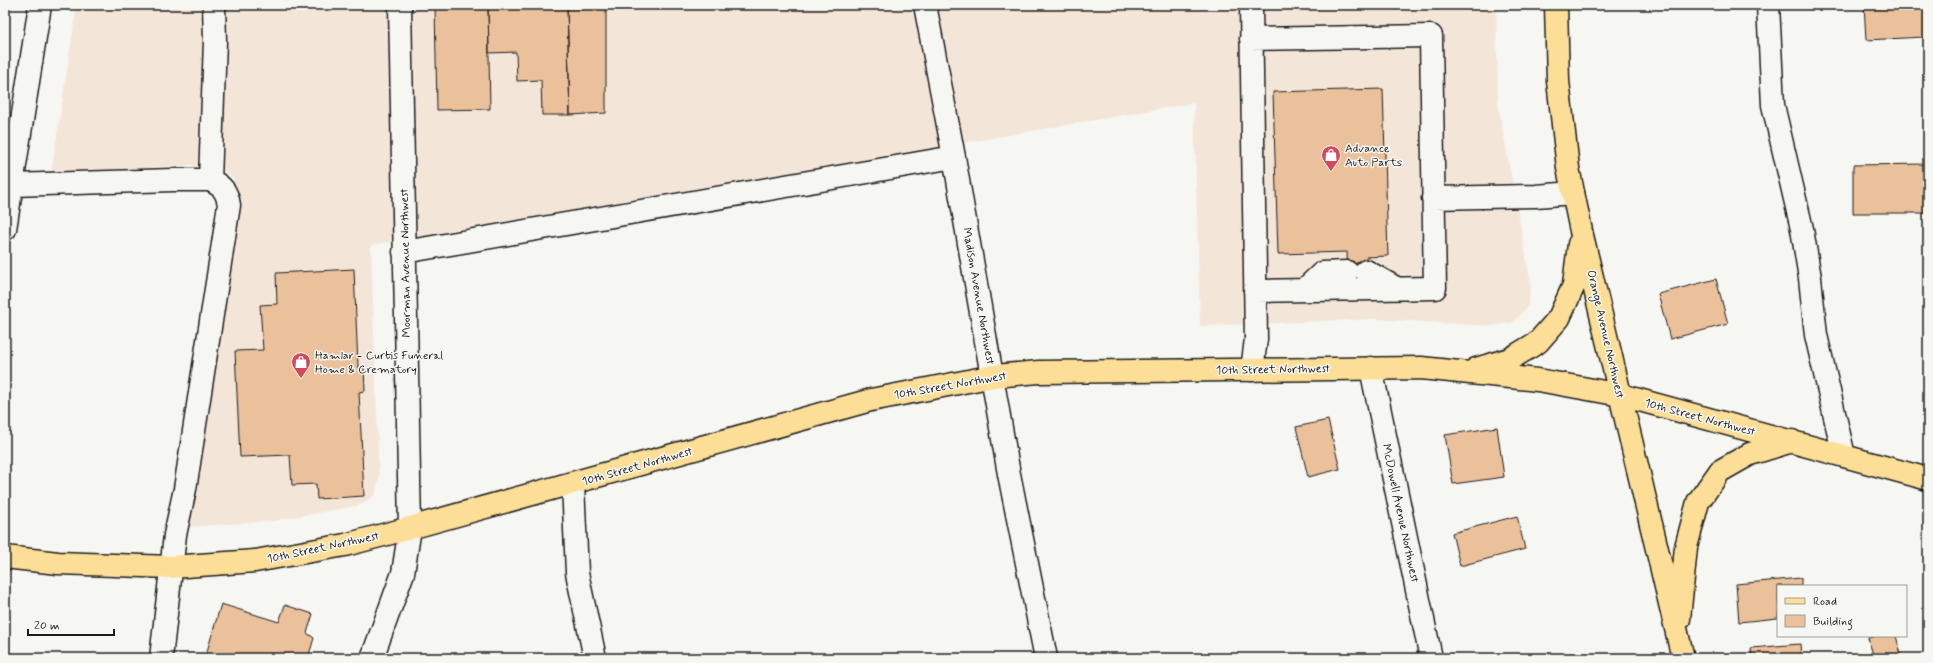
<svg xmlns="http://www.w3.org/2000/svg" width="1933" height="663" font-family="Mynerve,sans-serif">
	<rect width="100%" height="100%" fill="#f6f6f2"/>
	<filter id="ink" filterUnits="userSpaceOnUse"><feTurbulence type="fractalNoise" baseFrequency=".025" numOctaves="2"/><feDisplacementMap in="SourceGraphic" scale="8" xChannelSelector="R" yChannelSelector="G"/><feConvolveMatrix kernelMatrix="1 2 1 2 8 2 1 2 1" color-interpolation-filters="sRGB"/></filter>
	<g filter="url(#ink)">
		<path fill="#f3e6d8" d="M77 5H1496L1498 104 1531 284 1528 306 1514 322 1492 326 1374 319 1200 326 1194 103 371 245 379 479 375 495 361 505 273 521 184 527 237 200 236 186 233 178 224 172 191 165 51 174Z"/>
		<path fill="#ebc19b" stroke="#1c1c1c" d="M435 5H488L490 109 437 110Z
			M488 5H567L570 115H542L541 80 517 81 516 52 489 53Z
			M567 5H606V113L570 115Z
			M1864 5H1928V112L1924 37 1866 40Z
			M1383 89 1388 256 1366 257V281H1348L1347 252 1278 254 1273 92Z
			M1928 164V213H1853V165Z
			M354 269 358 367H364L365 391 359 392 364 496 317 499 316 484 292 485 290 455 240 457 235 351 263 350 260 305 277 304 276 273Z
			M1716 279 1728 324 1670 339 1658 294Z
			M1328 420 1340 469 1308 477 1296 427Z
			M1497 427 1504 477 1453 484 1445 435Z
			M1517 516 1525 549 1460 566 1452 533Z
			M1801 578V586H1778V618L1739 622 1736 584Z
			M221 604 279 622 285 605 313 614 307 633 314 638 308 658H205Z
			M1877 636H1896L1902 658H1874L1868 638Z
			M1800 644 1801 658H1752L1751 648Z"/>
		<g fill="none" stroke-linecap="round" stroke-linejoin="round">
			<g stroke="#1c1c1c" stroke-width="25">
				<path id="minor" d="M925 5 954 157 1009 474 1046 658
					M1251 5 1256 339 1252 370
					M1768 5 1773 105 1802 229 1810 278 1816 335 1844 456
					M1251 39 1431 36 1435 288 1255 291
					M12 185 173 180H210
					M1433 198 1536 196 1573 193
					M5 229 40 5
					M404 252 954 157
					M1366 271 1396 288
					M1304 290 1322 273 1347 272
					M1371 368 1431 658
					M573 484 577 573 595 658
					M161 658 175 535 185 489 229 205C227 191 222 186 210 180L215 41 214 5
					M372 658 403 573 410 528 400 5"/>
			</g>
			<g stroke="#1c1c1c" stroke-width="25">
				<path id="major" d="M1556 5 1558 81 1568 168 1581 231 1683 658
					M1476 369 1510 359 1538 342 1559 318 1574 285 1579 244
					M5 557 58 563 171 567 255 561 345 545 410 528 871 400 994 376 1039 372 1421 368 1538 380 1621 395 1928 479
					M1679 619 1686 547 1698 502 1720 471 1750 454 1792 441"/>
			</g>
			<use href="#minor" stroke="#f6f6f2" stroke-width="22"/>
			<use href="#major" stroke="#fdde96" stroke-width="22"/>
		</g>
	</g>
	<defs>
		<g id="shop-pin" transform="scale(1)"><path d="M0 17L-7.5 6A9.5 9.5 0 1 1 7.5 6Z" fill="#d1495b" stroke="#f6f6f2"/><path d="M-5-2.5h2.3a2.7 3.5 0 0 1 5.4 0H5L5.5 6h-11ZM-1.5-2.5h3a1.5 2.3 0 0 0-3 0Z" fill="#fff"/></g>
	</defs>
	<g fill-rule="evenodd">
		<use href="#shop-pin" x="1331" y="155"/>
		<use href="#shop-pin" x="301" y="362"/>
	</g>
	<g text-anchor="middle" stroke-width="3" stroke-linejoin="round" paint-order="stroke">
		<g font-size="12" fill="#1c1c1c" stroke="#f6f6f2" text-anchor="start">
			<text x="1345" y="152">Advance<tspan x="1345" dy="14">Auto Parts</tspan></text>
			<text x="315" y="359">Hamlar - Curtis Funeral<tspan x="315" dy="14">Home &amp; Crematory</tspan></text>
		</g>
		<g font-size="12" fill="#1c1c1c" stroke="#f6f6f2">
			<text transform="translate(405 263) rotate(-91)" y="4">Moorman Avenue Northwest</text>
			<text transform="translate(979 296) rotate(80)" y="4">Madison Avenue Northwest</text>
			<text transform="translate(1606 334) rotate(77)" y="4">Orange Avenue Northwest</text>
			<text transform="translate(1273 369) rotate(-1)" y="4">10th Street Northwest</text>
			<text transform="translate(950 385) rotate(-10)" y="4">10th Street Northwest</text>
			<text transform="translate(1700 417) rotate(15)" y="4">10th Street Northwest</text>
			<text transform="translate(637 466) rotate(-16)" y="4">10th Street Northwest</text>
			<text transform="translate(1401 513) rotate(78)" y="4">McDowell Avenue Northwest</text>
			<text transform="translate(323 547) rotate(-12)" y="4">10th Street Northwest</text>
		</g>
	</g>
	<rect width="1933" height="663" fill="none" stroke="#f6f6f2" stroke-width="20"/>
	<rect x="10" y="10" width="1913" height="643" fill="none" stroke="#1c1c1c" stroke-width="1.5" filter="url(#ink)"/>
	<rect x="1777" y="585" width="130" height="52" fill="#f6f6f2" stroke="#9f9f9c"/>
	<rect x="1785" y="598" width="20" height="6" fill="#fdde96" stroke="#9f9f9c"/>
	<text x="1813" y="605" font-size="12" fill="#1c1c1c">Road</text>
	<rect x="1785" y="615" width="20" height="12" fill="#ebc19b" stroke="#9f9f9c"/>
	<text x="1813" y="625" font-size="12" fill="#1c1c1c">Building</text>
	<path d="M28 629v6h86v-6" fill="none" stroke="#1c1c1c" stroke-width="2"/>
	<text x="34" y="629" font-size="12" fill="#1c1c1c" stroke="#f6f6f2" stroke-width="3" paint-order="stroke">20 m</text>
</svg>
